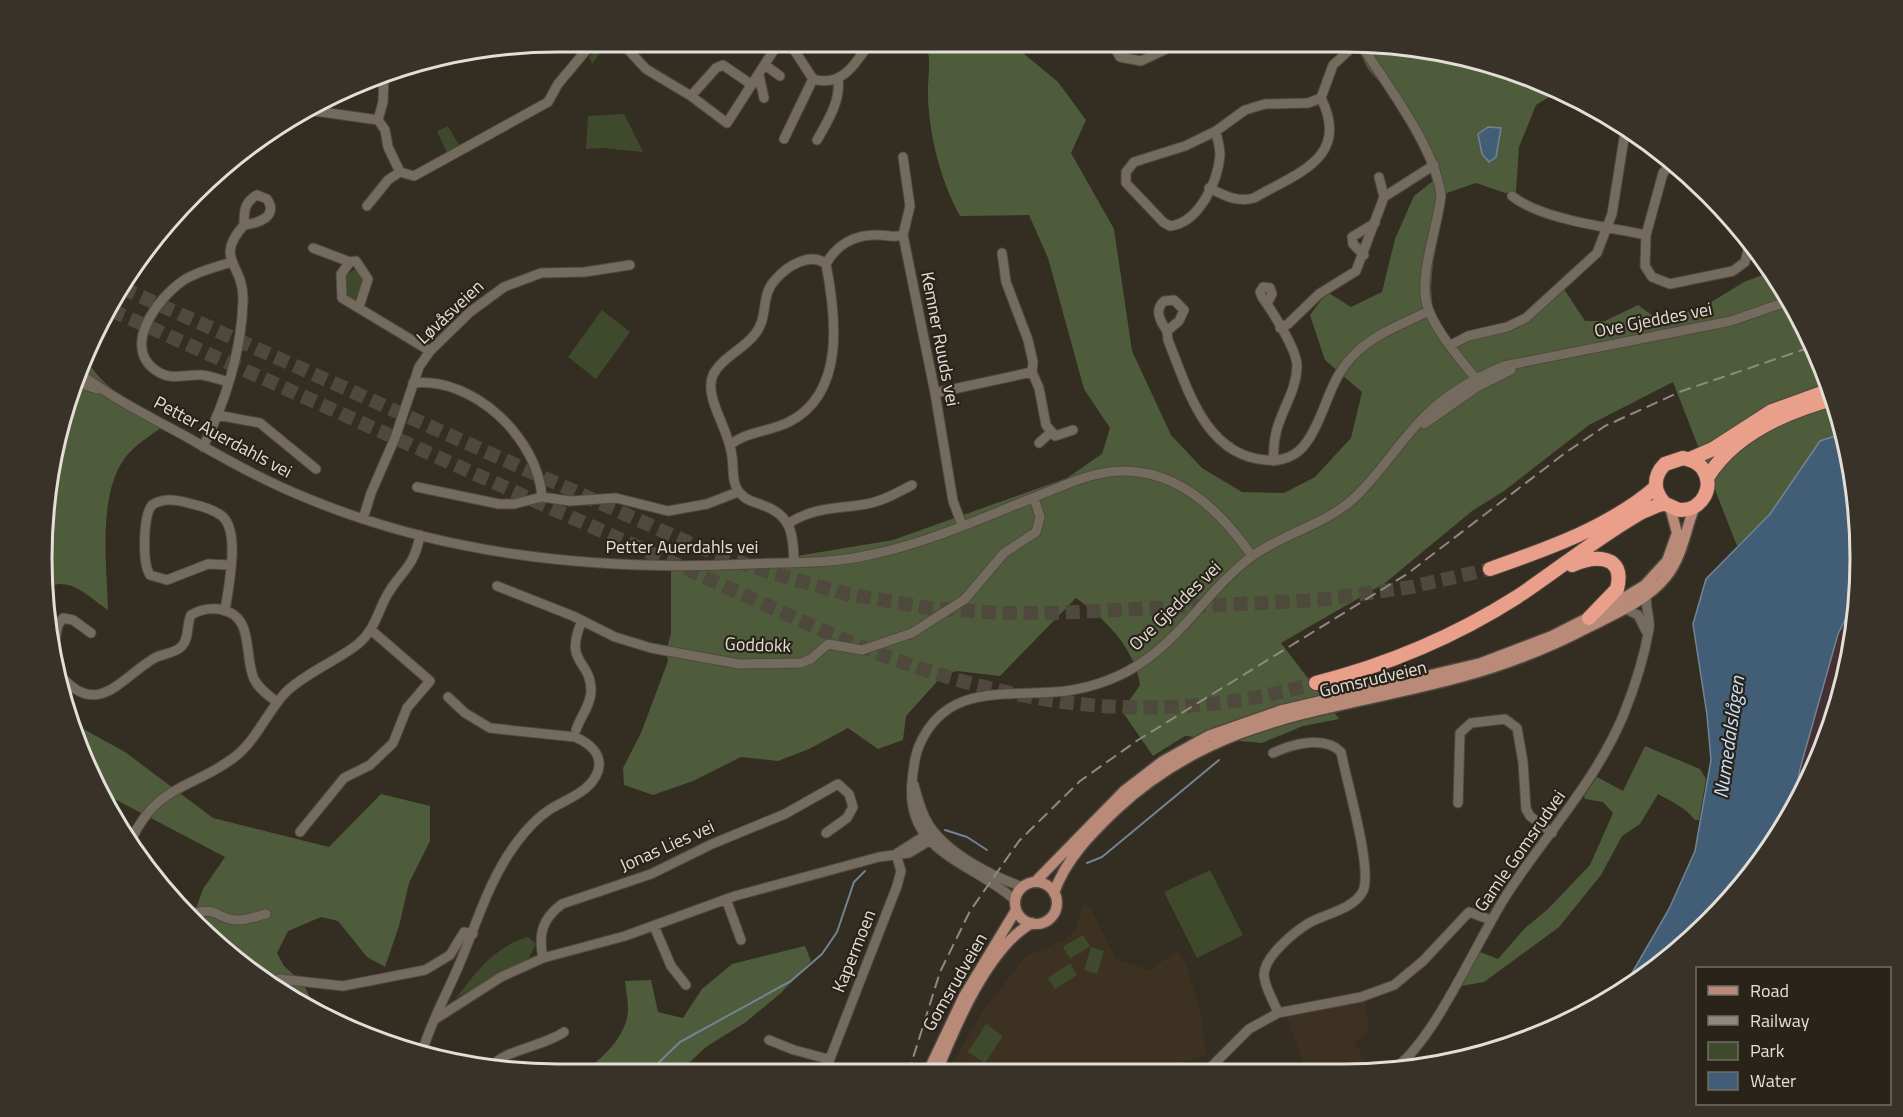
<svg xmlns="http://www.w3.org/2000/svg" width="1903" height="1117" font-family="'Titillium Web',sans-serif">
	<rect width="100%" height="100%" fill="#342d22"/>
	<path fill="#443033" d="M1857 596 1851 659 1822 756 1792 812 1800 769 1838 634Z"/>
	<path fill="#3d3221" d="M1084 905 1090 907 1116 959 1150 970 1178 950 1187 967 1201 1015 1206 1054 1177 1065 1131 1074H968L953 1062 982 1012 1025 957 1066 939 1075 929Z
		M1365 1000 1369 1032 1354 1042 1370 1068 1361 1074H1308L1286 1016Z"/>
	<path fill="#3e4a2b" d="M601 42H609L592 64 589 57Z
		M624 114 643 152 602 148 586 149 588 116Z
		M448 126 460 147 447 153 437 131Z
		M357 268 366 279 354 301 345 294V275Z
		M602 310 630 332 596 379 568 357Z
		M1210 870 1243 935 1197 958 1164 892Z
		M1083 935 1090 946 1070 959 1063 947Z
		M528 937 536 944 529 958 456 998C476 972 495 946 528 937Z
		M1091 947 1104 951 1097 974 1084 970Z
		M1070 963 1077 975 1055 989 1048 978Z
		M986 1024 1003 1036 985 1063 968 1052Z"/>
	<path fill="#4f5c3b" d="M926 43H1011L1058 82 1086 120 1071 153 1114 229 1132 351 1171 435 1202 468 1242 492 1284 493 1315 477 1351 438 1362 392 1325 360 1310 315 1327 292 1351 307 1382 292 1395 239 1414 196 1433 181 1421 145 1399 104 1368 69 1355 43H1379L1511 70 1557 92 1536 105 1519 147 1516 192 1505 193 1476 183 1441 195V225L1433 263 1431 288 1433 312 1452 343 1511 322 1562 286 1585 321H1605L1638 305 1660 321 1705 306 1744 282 1773 271 1822 361 1844 433 1820 441 1770 514 1737 546 1673 382 1589 425 1504 491 1472 511 1385 583 1281 643 1339 719 1303 726 1262 743 1185 736 1153 756 1122 711 1140 685C1135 648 1105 619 1076 598L1000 676 957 671 943 675 906 716 903 740 878 749 848 728 809 749 778 761 741 757 693 781 653 795 624 785 623 768 641 733 668 661 666 651 671 634V564L761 562 893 540 1067 478 1102 454 1110 428 1084 389 1048 258 1029 215 960 216C941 181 930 139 928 99 927 80 932 61 926 43Z
		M196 200 125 280 129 271Z
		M88 363C107 391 137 407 167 423 155 433 140 441 130 452 96 487 107 565 108 610 88 597 67 572 43 591L60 424Z
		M69 721 125 752 213 818 329 847 381 794 430 806V841L409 883 399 926 385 967 367 957 338 921 321 917 288 931 277 953 284 966 303 983 316 1010 272 988 224 943 205 917 195 911 203 889 225 857 107 795Z
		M1645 746 1700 769 1706 779 1699 820H1695C1685 807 1672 802 1658 794L1640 824 1622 836 1601 875 1559 927 1484 982 1461 986 1480 952 1498 959 1525 928 1547 910 1590 865 1613 813 1603 802 1585 799 1584 796 1597 777 1623 791Z
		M805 946 811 961 781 993 746 1022 706 1047 677 1074H576C599 1064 627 1037 628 1010 628 1000 626 990 625 981L651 980 658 1012 683 1018 702 989 732 964Z"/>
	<path fill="#425e76" stroke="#728493" stroke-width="1.5" d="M1488 127 1501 128 1496 157 1489 162 1482 154 1478 134Z
		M1844 433 1851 457 1861 558 1857 596 1838 634 1800 769 1792 812 1774 845 1709 924 1621 992 1669 909 1695 851 1711 760 1707 715 1693 624 1706 579 1770 514 1820 441Z"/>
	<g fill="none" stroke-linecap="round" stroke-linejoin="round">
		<path stroke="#728493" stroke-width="2" d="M945 830 967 837 987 850
			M1087 863 1102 857 1219 760
			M647 1074 680 1042 791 981 822 954 837 932 854 882 865 871"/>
		<path stroke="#4e483d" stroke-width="14" stroke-dasharray="14 7" stroke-linecap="butt" d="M122 288 696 546 768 572 847 594 929 608 999 613H1056L1318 600 1411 587 1490 569
			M111 310 833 635C992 703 1146 732 1316 683"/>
		<g stroke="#504940" stroke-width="11">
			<path id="minor" d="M621 42 646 69 691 96 727 123 779 42
				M789 42 813 79C842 88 856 63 870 42
				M1112 43 1120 57 1141 61 1179 43
				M1360 43C1386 84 1435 147 1441 195 1438 226 1420 271 1426 301 1431 326 1460 359 1476 379L1477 387
				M765 65 780 76
				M759 75 764 98
				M691 96 716 68 723 65 752 85
				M315 111 378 120 385 130 388 147 400 172 414 176 548 102 558 84 593 42
				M378 120 383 102 384 74
				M1216 131C1217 138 1220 147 1220 155 1218 181 1199 223 1170 226L1163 222 1126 183V172L1134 162 1185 146 1216 131 1245 110 1265 104 1308 103 1321 98 1333 65 1357 43
				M784 139 813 79
				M817 140C828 121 841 100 838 79
				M903 157 910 206 903 235 935 393 953 501 962 525
				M1672 163 1663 173 1646 235 1645 266 1652 277 1670 284 1733 271 1745 262 1750 242
				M1379 177 1384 197
				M1209 188C1224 195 1237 203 1254 198 1297 173 1351 158 1321 98
				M1512 196C1542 220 1609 227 1646 235
				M367 206 388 180 400 172
				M313 248 350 262
				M1002 253 1006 282 1028 340 1033 362 1032 372 1039 388 1046 425 1055 436 1073 430
				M1364 255 1353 244 1352 237 1375 223
				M1267 304 1272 294 1270 288 1263 287 1260 292 1262 297C1272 311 1298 351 1297 367 1296 400 1270 420 1274 461
				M359 307 368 279 356 261 350 262 341 274 342 298 430 351
				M1280 328 1288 324 1319 294 1356 271 1384 197 1434 165
				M1167 331C1160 321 1154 310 1164 301L1174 300 1184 310 1179 321 1167 331 1168 340C1187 387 1205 456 1266 460 1282 462 1297 456 1306 443 1325 418 1327 384 1351 358 1371 335 1402 324 1429 311
				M1451 345 1468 336 1507 327 1526 318 1597 253 1612 214 1626 126
				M82 375C114 399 150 417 185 436 225 459 266 482 309 499 447 556 602 571 749 564 789 562 830 564 869 555 924 544 978 520 1030 499 1061 487 1093 470 1126 471 1181 472 1223 514 1252 556
				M228 382C219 379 210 376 201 375 187 374 173 380 160 373 118 350 158 297 184 280 198 271 216 267 232 262
				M79 383 97 389
				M413 383C473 376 538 438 542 497
				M935 393 1032 372
				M217 415 260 423 316 469
				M1424 424 1477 387 1511 370
				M1039 443 1050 433
				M730 445C747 431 769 432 789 422 846 393 836 316 826 264 837 244 856 234 879 235 887 235 895 238 903 235
				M203 447C225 403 242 350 243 300 244 263 213 260 244 225 258 223 279 217 267 199L257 195C244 202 244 212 244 225
				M417 487 499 504H514L542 497 570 501 616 498 668 511 707 504 738 492
				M363 519 371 493 395 438 419 367 430 351 470 312 504 287 541 273 585 272 630 265
				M789 523C813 508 833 509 860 505 879 503 895 494 912 485
				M794 562C793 534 792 515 762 505 755 502 747 501 742 495 731 486 734 469 732 457 730 430 703 397 713 375 721 358 744 349 755 334 769 317 760 296 775 280 786 267 810 251 826 264
				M497 586 573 616 615 637 651 648 739 664 801 663 811 659 828 644 862 650 912 633 965 599 1004 553 1036 532 1040 517 1034 498
				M1624 608 1638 615 1646 631
				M225 611C228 588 241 532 222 516 214 510 201 506 192 504 178 500 164 497 152 505 143 516 142 563 150 575L167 580 208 564 230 565
				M54 646 58 625 63 618 73 620 91 633
				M60 675C97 719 120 679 153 659 162 653 175 654 182 646 190 637 186 625 191 615 199 610 209 608 218 609 256 614 243 655 254 679 259 689 269 696 277 702
				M576 730C580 717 591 705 591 691 591 658 563 666 582 620
				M1273 753C1292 744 1325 735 1341 752 1346 780 1373 869 1363 891 1354 909 1325 914 1309 923 1294 932 1265 956 1264 974 1264 987 1274 1001 1278 1013
				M914 785C918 799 921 813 929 825 947 853 991 876 1023 887
				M1458 803 1460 733 1471 723 1505 719 1517 728 1523 762 1526 809 1530 816 1552 833
				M300 832 344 778 370 765 393 743 407 708 430 681 371 630
				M131 840C158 784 189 790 232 759 256 742 266 713 286 692 307 672 335 662 358 644 374 631 377 614 386 597 400 571 414 569 420 535
				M896 854 929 833
				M726 899 741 940
				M1015 900C973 862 905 854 912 782 913 770 914 758 919 746 947 680 1010 698 1066 691 1094 687 1120 678 1144 661 1185 633 1211 587 1251 557 1282 534 1322 526 1352 500 1380 475 1399 441 1426 415 1448 393 1475 378 1504 366L1731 321 1789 301
				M192 914C216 905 218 920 238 920 247 920 257 916 266 914
				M654 926 671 966 686 985
				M543 958C538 934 542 919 562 904L651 874 712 844 785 814 838 784 849 794 853 807 847 818 826 833
				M279 979 343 986 425 970 450 955 464 932 473 934
				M437 1018 501 977 543 958 625 936 735 896 879 857 909 853 929 841 934 832
				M769 1040 794 1050 828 1059
				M422 1053C430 1023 447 994 459 965 477 923 489 879 517 842 526 830 537 818 549 810 566 799 591 792 598 771 603 754 589 743 575 737L490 728 465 713 448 697
				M491 1067C505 1049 543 1047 564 1032
				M677 1072 679 1074
				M1390 1072C1435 1043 1477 939 1509 891 1548 832 1595 782 1623 716 1634 689 1644 658 1649 629 1651 618 1644 606 1647 594
				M824 1074 897 886 901 871 896 854
				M1148 1074 1181 1068 1205 1071
				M1204 1074 1249 1029 1278 1013 1361 997 1394 985 1423 961 1469 912 1491 920"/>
		</g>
		<g stroke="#504940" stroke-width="13">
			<path id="major" d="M1035 882 1124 791 1163 761 1208 736 1282 710 1481 663 1552 636 1609 607 1645 585 1667 561 1677 533 1670 507
				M1015 903a21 21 0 1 1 42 0a21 21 0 1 1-42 0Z
				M1054 893C1065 860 1091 834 1116 810 1218 714 1333 712 1461 677 1505 665 1547 649 1587 628 1613 615 1648 600 1666 577 1683 556 1685 530 1695 506
				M927 1074 964 996 1016 910
				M936 1074C954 1029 988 947 1032 923"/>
		</g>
		<g stroke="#504940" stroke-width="16">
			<path id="highway" d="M1690 459 1713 449 1772 411 1830 390
				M1707 478C1734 434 1785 412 1833 399
				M1572 565C1595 555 1626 554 1617 589L1589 618
				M1490 569C1547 549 1610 527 1656 487
				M1316 683C1387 665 1454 637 1517 597 1559 569 1598 537 1642 512 1648 510 1658 504 1664 504 1669 504 1675 510 1681 510 1702 510 1715 487 1703 469 1698 462 1691 460 1683 458L1665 464C1653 476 1653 491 1665 504"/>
		</g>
		<use href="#minor" stroke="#736b5e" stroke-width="9"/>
		<use href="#major" stroke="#ba8a78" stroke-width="10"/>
		<use href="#highway" stroke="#e99f8a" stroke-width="14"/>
		<path stroke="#8f8980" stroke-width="2" stroke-dasharray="12 6" stroke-linecap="butt" d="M908 1074 940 972 970 911 1019 841 1080 781 1138 740 1407 574 1565 453 1605 426 1682 391 1814 346"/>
	</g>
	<g text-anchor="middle" stroke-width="4.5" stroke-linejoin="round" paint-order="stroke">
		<g font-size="18" fill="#e3ded7" stroke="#2a2319">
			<text transform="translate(450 312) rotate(-43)" y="6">Løvåsveien</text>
			<text transform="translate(1653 320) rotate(-11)" y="6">Ove Gjeddes vei</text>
			<text transform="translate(940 339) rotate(79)" y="6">Kemner Ruuds vei</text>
			<text transform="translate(223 437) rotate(28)" y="6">Petter Auerdahls vei</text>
			<text x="682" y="553">Petter Auerdahls vei</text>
			<text transform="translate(1175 606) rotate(-44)" y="6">Ove Gjeddes vei</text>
			<text transform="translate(758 645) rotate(2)" y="6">Goddokk</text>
			<text transform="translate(1373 679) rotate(-13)" y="6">Gomsrudveien</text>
			<text transform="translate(667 846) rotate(-24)" y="6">Jonas Lies vei</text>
			<text transform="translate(1520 851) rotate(-55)" y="6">Gamle Gomsrudvei</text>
			<text transform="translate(854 951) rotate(-68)" y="6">Kapermoen</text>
			<text transform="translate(955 982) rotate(-60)" y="6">Gomsrudveien</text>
		</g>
		<g font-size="20" font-style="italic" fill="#c4e2fe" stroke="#2a2319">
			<text transform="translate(1729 737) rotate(-82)" y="7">Numedalslågen</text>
		</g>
	</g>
	<path d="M0 0H1903V1117H0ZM558 52H1344A506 506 0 0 1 1850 558V558A506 506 0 0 1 1344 1064H558A506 506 0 0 1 52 558V558A506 506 0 0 1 558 52Z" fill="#393228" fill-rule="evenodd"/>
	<path fill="none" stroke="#e3ded7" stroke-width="3" d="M558 52H1344A506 506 0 0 1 1850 558V558A506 506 0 0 1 1344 1064H558A506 506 0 0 1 52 558V558A506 506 0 0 1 558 52Z"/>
	<rect x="1696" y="967" width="195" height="138" fill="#2a2319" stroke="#746e65" stroke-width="1.5"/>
	<rect x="1708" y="986" width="30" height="9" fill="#ba8a78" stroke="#746e65" stroke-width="1.5"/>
	<text x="1750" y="997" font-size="18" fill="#e3ded7">Road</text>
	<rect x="1708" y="1016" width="30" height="9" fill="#8f8980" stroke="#746e65" stroke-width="1.5"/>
	<text x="1750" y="1027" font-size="18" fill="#e3ded7">Railway</text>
	<rect x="1708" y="1042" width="30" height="18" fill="#3e4a2b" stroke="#746e65" stroke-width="1.5"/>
	<text x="1750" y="1057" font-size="18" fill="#e3ded7">Park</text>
	<rect x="1708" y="1072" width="30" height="18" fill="#425e76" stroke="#746e65" stroke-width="1.5"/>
	<text x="1750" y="1087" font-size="18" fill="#e3ded7">Water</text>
</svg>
